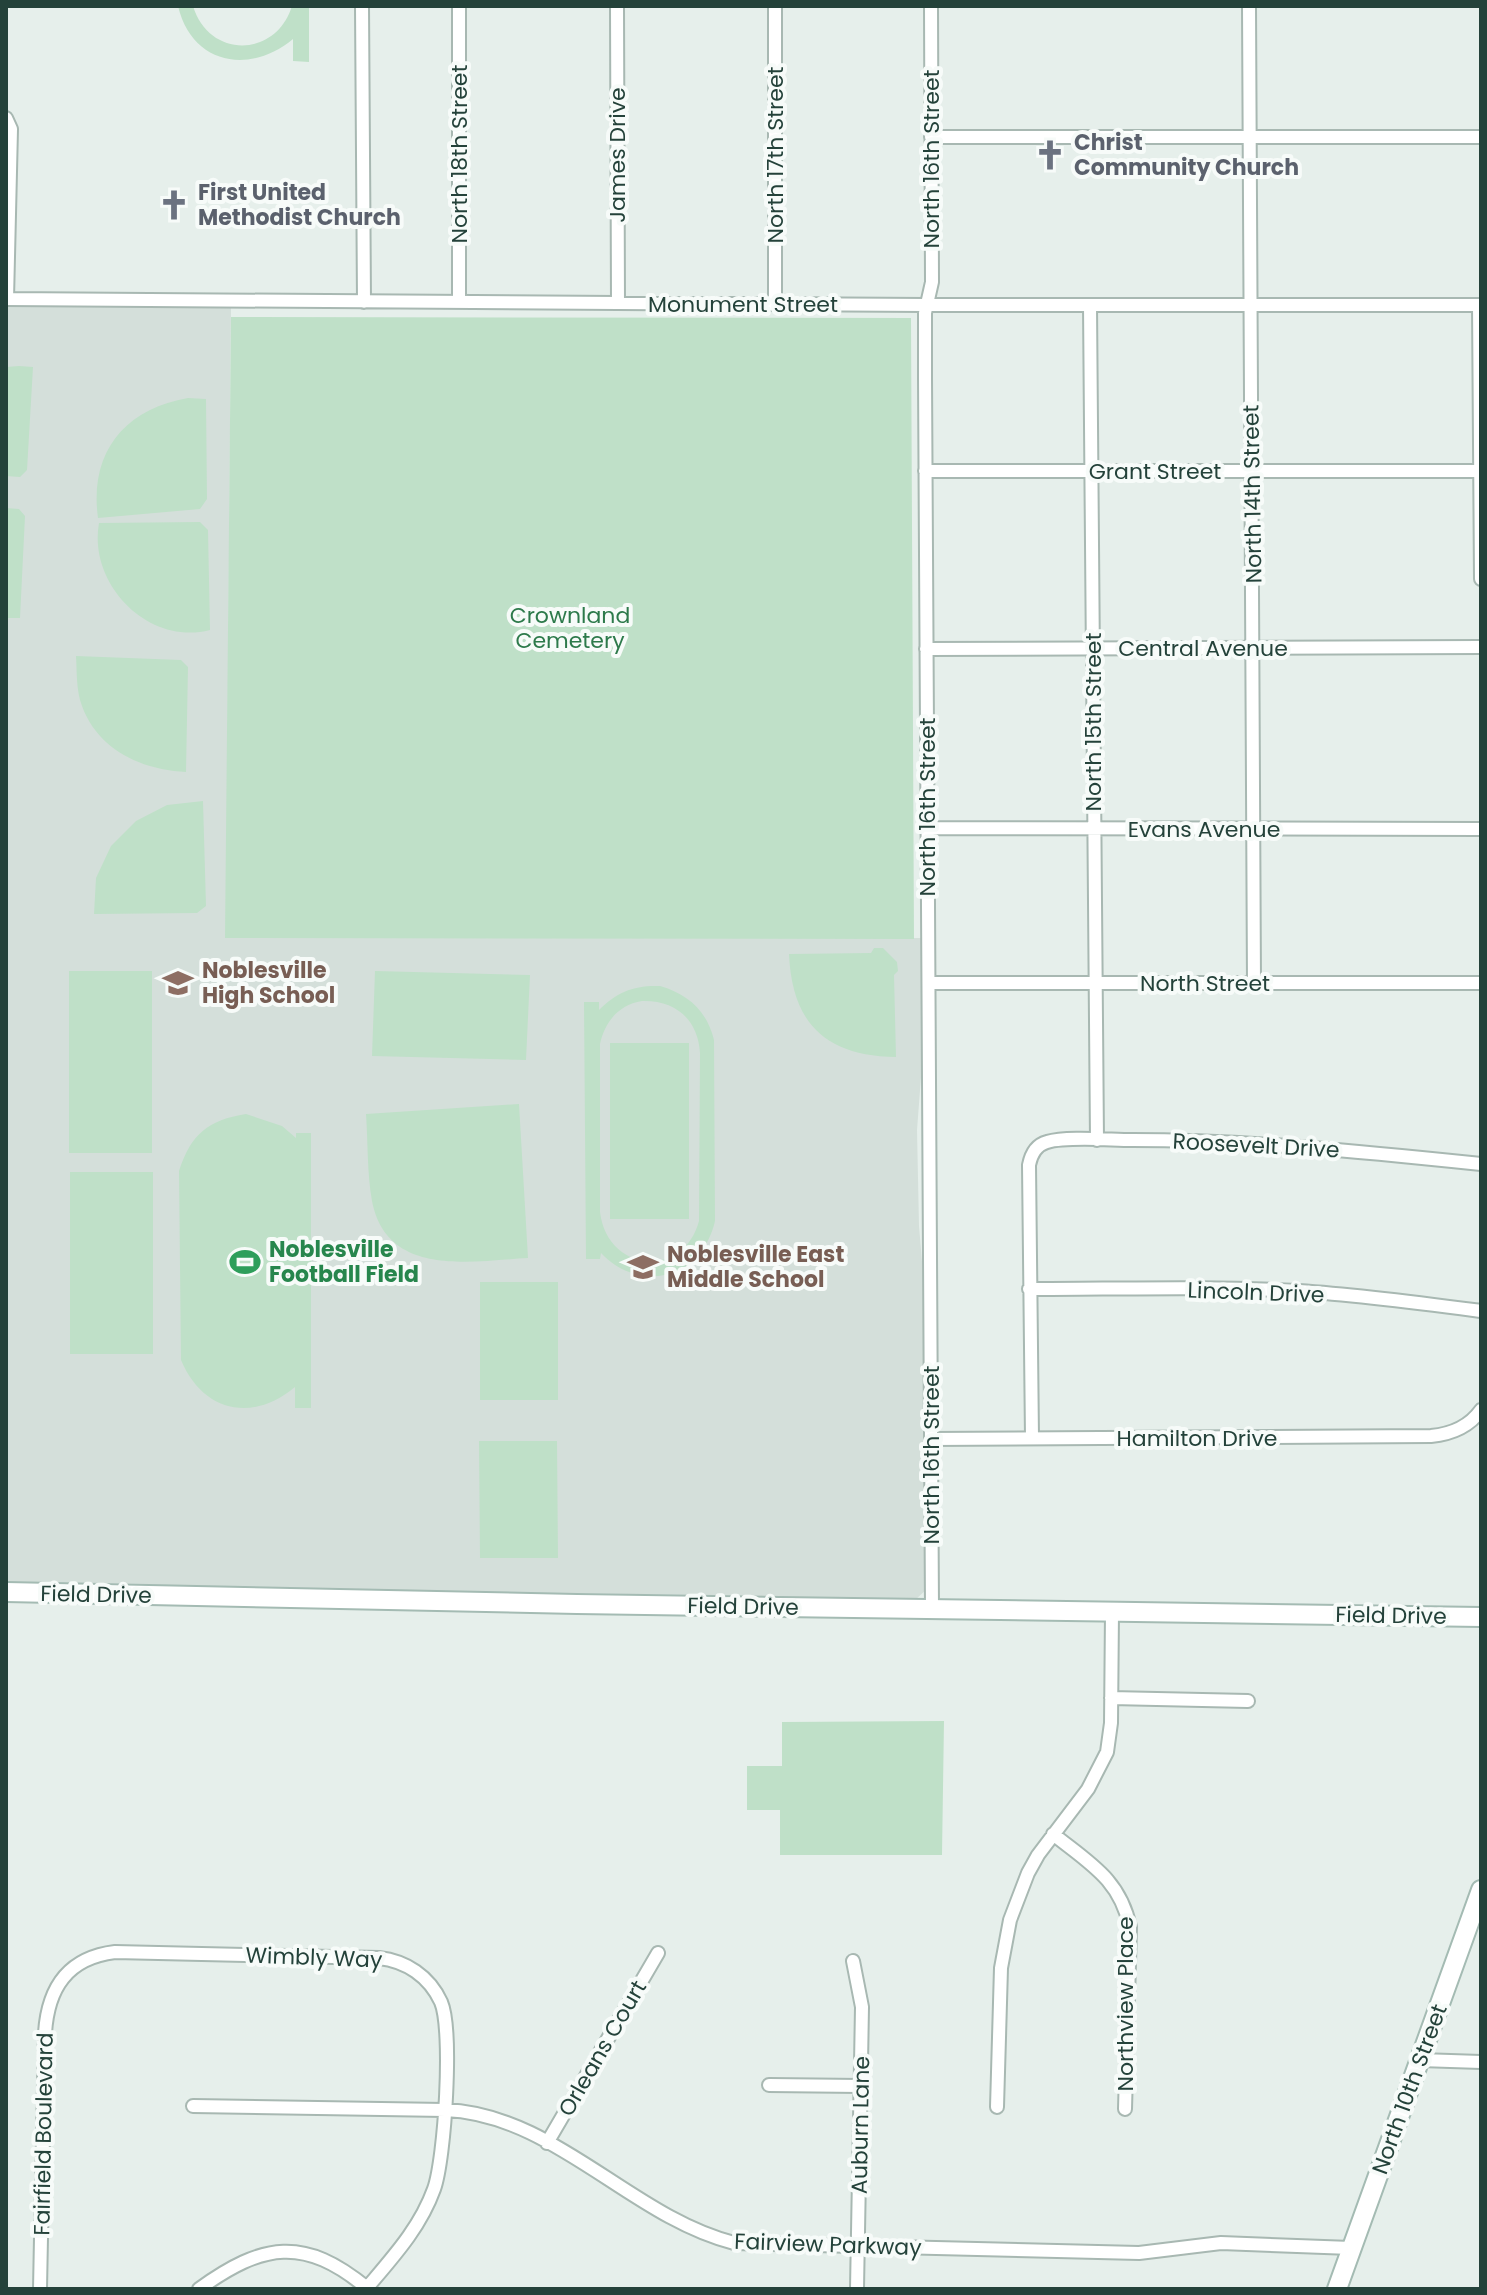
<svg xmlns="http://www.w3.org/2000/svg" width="1487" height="2295" font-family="Poppins,sans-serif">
	<rect width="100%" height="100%" fill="#e6efeb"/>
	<path fill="#d4dfda" d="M6 306H231L226 938H925L924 1038 917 1130 919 1226 926 1309 928 1588 915 1600H767L706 1595 551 1593 496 1596 170 1588 152 1584 6 1582Z"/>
	<path fill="#bfe0c8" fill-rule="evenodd" d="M178 6H193C209 59 276 58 292 6H309V62L293 61V39C250 75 192 65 178 6Z
		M231 317 911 318 914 939 225 938Z
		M19 366 33 367 27 470 20 477 6 476V367Z
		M188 398 206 399 207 499 200 509 98 518C89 453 124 409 188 398Z
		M6 508 19 509 25 516 20 618H6Z
		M200 522 208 530 210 630C148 646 88 584 99 523Z
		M76 656 181 660 188 667 186 772C142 770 98 750 82 706 76 690 77 672 76 656Z
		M203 801 206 906 197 913 94 914 96 878 111 846 136 821 167 805Z
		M874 948H883L897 962 898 971 894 975 896 1057C826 1056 792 1024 789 954L871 953Z
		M69 971H152V1153H69Z
		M375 971 530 975 526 1060 372 1056Z
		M660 986C688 994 707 1011 714 1040L715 1221C702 1278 641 1295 601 1253L600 1259H586L584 1002H599V1010C617 992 634 985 660 986ZM642 1001C675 1000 698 1019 700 1053L699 1221C683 1280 607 1272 600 1212V1044C605 1022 618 1005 642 1001Z
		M610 1043H689V1219H610Z
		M519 1104 528 1258C471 1261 387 1278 372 1201 367 1173 368 1142 366 1114Z
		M246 1114 282 1126 296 1138V1133H311V1408H295V1387C252 1423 203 1412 181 1360L179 1171C191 1134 208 1120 246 1114Z
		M70 1172H153V1354H70Z
		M480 1282H558V1400H480Z
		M479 1441H557L558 1558H480Z
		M944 1721 942 1855H780V1810H747V1766H782V1722Z"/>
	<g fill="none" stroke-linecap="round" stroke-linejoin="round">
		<g stroke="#a8b8b2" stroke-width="16">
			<path id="street" d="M362 6 364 302
				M617 6 618 303
				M775 6V304
				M931 6 932 282 925 313V378L932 1608
				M1249 6 1254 983
				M6 118 11 129 7 299
				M931 137H1481
				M6 299 926 305H1481
				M459 302V6
				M1090 305 1097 1140
				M1479 305 1481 579
				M925 471H1481
				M926 649 1481 647
				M927 828 1481 829
				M929 983H1481
				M1029 1289C1119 1289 1209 1286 1299 1291 1360 1295 1420 1303 1481 1311
				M1032 1438 1029 1165C1031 1155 1036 1145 1047 1142 1067 1136 1110 1140 1132 1140 1249 1140 1365 1152 1481 1164
				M931 1439 1431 1436C1452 1434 1469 1427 1481 1410
				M1111 1698 1248 1701
				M1053 1834C1089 1863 1120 1879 1130 1927L1125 2109
				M853 1961 862 2007 857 2289
				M1420 2060 1481 2062
				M769 2085 861 2086
				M193 2106 445 2110C554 2114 631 2217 734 2243L1139 2253 1221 2243 1351 2248
				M997 2107 1001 1968 1010 1920 1028 1873 1038 1855 1088 1789 1107 1752 1111 1723 1112 1612
				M547 2143 658 1953
				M40 2289 45 2033C48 1988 67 1958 115 1952L379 1958C406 1961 429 1976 441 2002 453 2030 445 2158 434 2189 420 2228 393 2257 366 2289
				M199 2289C263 2243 304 2236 367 2288"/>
		</g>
		<g stroke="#a4bbb3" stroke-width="22">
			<path id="secondary" d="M6 1592 577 1604 1481 1617
				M1337 2289 1481 1890"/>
		</g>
		<use href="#street" stroke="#fff" stroke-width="12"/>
		<use href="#secondary" stroke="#fff" stroke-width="18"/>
	</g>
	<defs>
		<g id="church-bare" transform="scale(2.4)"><path d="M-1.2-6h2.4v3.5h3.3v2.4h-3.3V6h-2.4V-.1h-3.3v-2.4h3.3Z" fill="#6b7280" stroke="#f7fbf9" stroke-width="2.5" paint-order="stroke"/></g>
		<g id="school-bare" transform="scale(2.4)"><path d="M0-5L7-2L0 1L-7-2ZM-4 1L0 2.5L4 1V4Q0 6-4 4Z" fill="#8d6e63" stroke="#f7fbf9" stroke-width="2.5" paint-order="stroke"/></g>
		<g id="stadium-bare" transform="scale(2.4)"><path d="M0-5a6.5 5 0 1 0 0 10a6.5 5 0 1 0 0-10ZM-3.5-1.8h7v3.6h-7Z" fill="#2e9e5b" stroke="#f7fbf9" stroke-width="2.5" paint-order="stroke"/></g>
	</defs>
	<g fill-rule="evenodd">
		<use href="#church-bare" x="1050" y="155"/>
		<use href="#church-bare" x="174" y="205"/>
		<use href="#school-bare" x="178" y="983"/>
		<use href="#stadium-bare" x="245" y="1262"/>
		<use href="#school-bare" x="643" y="1267"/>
	</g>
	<g text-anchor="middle" stroke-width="8" stroke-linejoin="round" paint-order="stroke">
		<g font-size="22" font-weight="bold" fill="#5b616d" stroke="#f7fbf9" text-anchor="start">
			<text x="1074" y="150">Christ<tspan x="1074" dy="25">Community Church</tspan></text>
			<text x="198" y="200">First United<tspan x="198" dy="25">Methodist Church</tspan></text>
		</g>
		<g font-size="22" fill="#24423a" stroke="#f7fbf9">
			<text transform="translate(459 154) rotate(-90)" y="8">North 18th Street</text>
			<text transform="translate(617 155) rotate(-90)" y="8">James Drive</text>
			<text transform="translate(775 155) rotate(-90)" y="8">North 17th Street</text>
			<text transform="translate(931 159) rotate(-90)" y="8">North 16th Street</text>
			<text x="743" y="312">Monument Street</text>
			<text x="1155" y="479">Grant Street</text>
			<text transform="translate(1252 494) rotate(-91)" y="8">North 14th Street</text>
			<text x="1203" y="656">Central Avenue</text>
			<text transform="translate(1093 722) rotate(-90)" y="8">North 15th Street</text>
			<text transform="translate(927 807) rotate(-90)" y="8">North 16th Street</text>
			<text x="1204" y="837">Evans Avenue</text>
			<text x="1205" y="991">North Street</text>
			<text transform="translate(1256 1145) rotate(3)" y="8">Roosevelt Drive</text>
			<text transform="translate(1256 1292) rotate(2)" y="8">Lincoln Drive</text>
			<text x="1197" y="1446">Hamilton Drive</text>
			<text transform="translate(931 1455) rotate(-90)" y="8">North 16th Street</text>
			<text transform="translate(96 1594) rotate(1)" y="8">Field Drive</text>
			<text transform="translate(743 1606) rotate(1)" y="8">Field Drive</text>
			<text transform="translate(1391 1615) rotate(1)" y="8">Field Drive</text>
			<text transform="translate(314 1957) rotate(2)" y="8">Wimbly Way</text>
			<text transform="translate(1125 2004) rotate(-90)" y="8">Northview Place</text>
			<text transform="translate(602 2048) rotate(-60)" y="8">Orleans Court</text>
			<text transform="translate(1409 2089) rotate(-70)" y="8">North 10th Street</text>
			<text transform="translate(860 2125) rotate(-89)" y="8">Auburn Lane</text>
			<text transform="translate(43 2134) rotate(-89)" y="8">Fairfield Boulevard</text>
			<text transform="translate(828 2244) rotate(2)" y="8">Fairview Parkway</text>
		</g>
		<g font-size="22" fill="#2d7a4b" stroke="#f7fbf9">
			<text x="570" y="623">Crownland<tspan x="570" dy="25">Cemetery</tspan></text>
		</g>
		<g font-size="22" font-weight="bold" fill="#785e54" stroke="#f7fbf9" text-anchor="start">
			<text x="202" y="978">Noblesville<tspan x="202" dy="25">High School</tspan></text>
			<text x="667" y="1262">Noblesville East<tspan x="667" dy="25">Middle School</tspan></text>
		</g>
		<g font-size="22" font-weight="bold" fill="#27864d" stroke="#f7fbf9" text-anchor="start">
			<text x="269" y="1257">Noblesville<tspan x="269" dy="25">Football Field</tspan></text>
		</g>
	</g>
	<rect width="1487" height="2295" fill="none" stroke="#24423a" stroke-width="16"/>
</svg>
